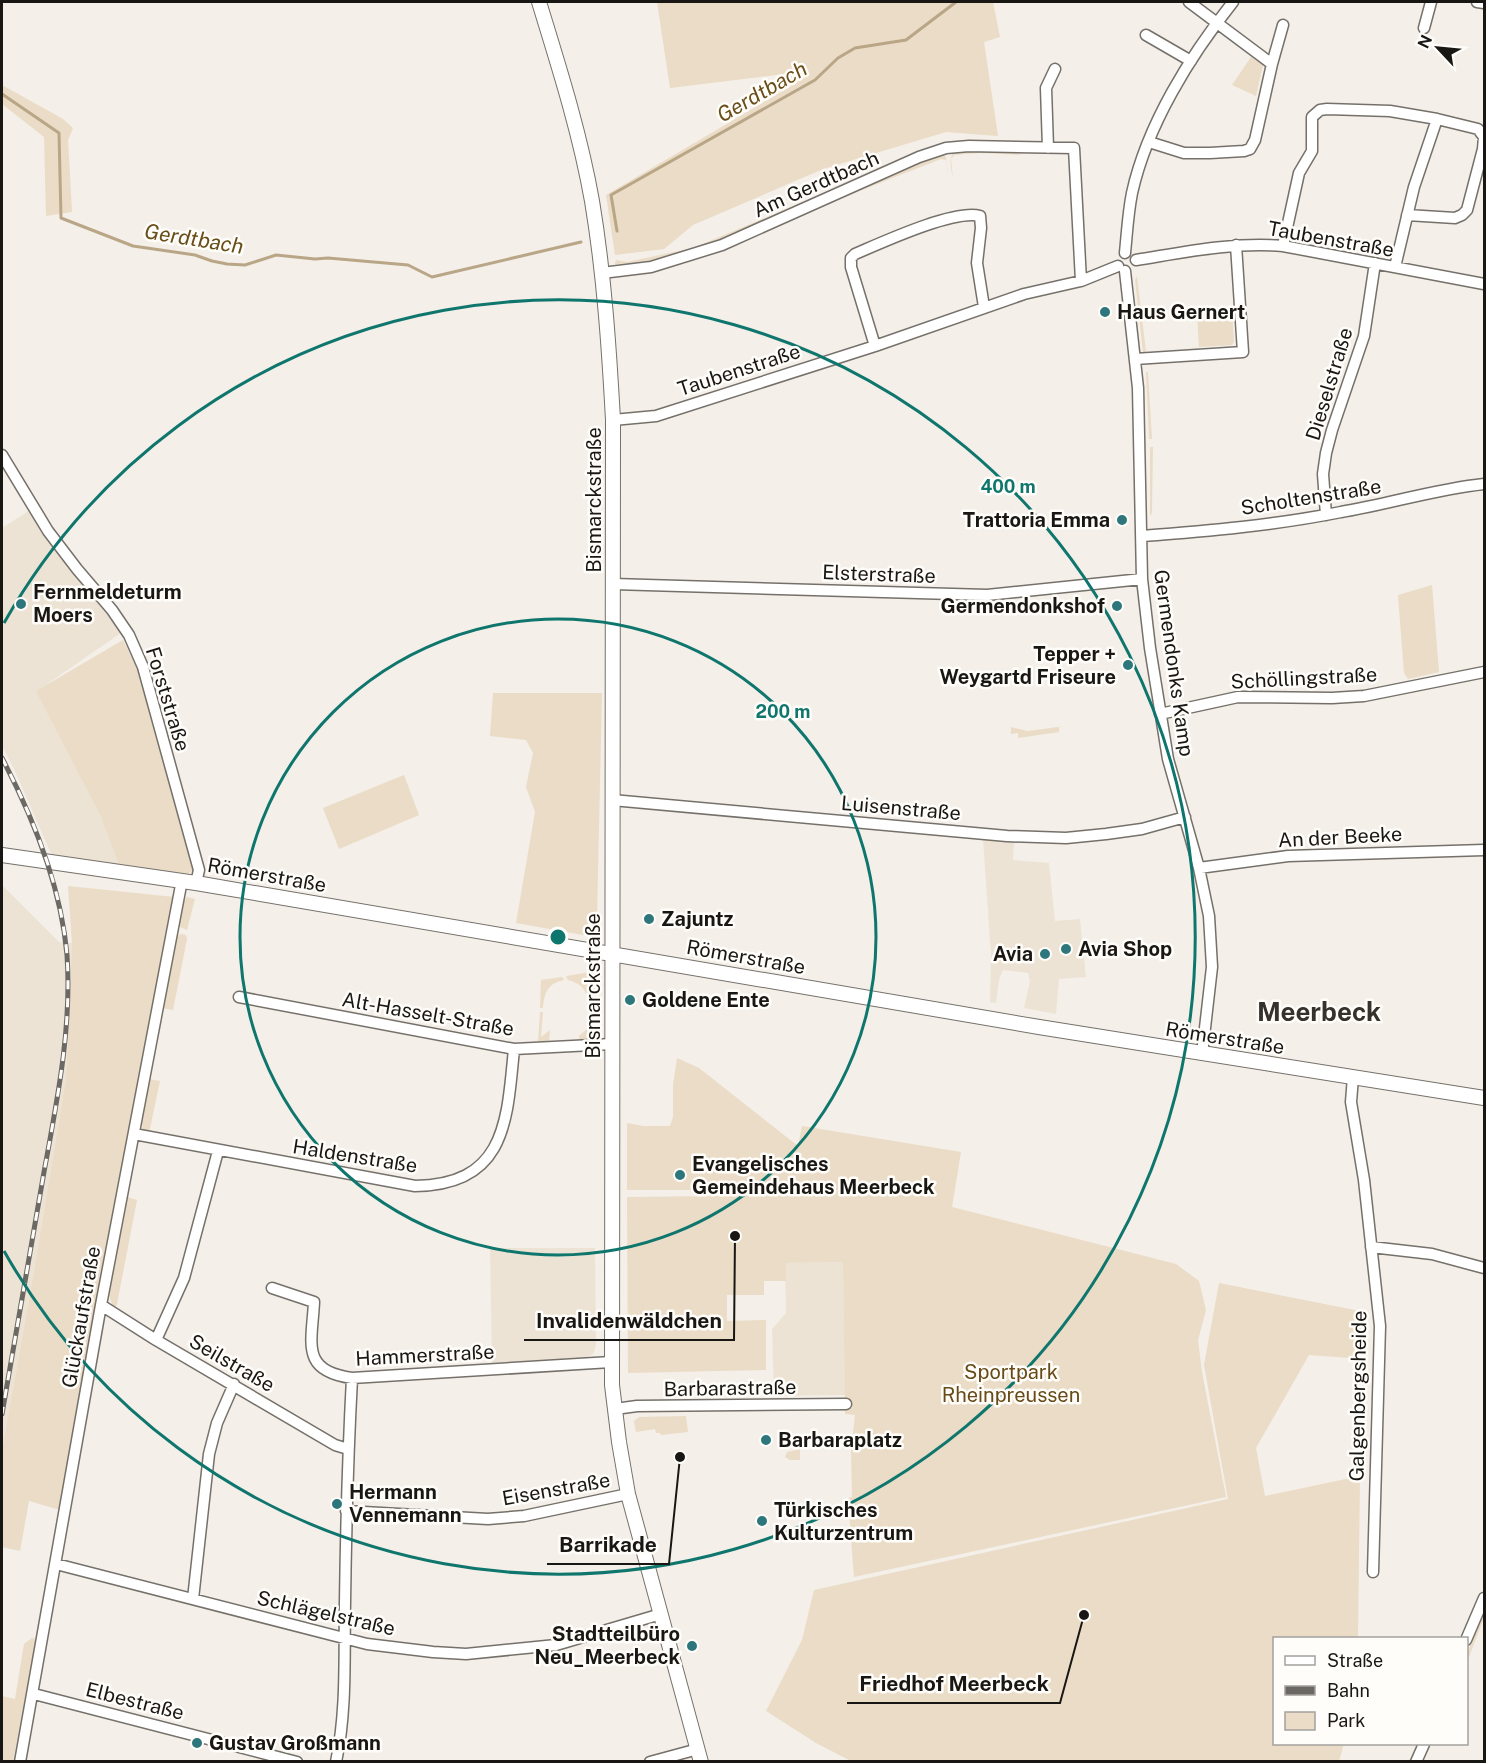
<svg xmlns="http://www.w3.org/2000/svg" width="1486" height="1763" font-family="'Public Sans',sans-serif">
	<rect width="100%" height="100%" fill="#f4efe8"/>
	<path fill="#ece3d5" d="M30 510 72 572 107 613 121 633 37 691 100 815 119 865 52 856 14 769 2 746V528Z
		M983 839 1014 842 1013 860 1049 863 1055 921 1080 919 1086 977 1059 979 1056 1014 1024 1008 1030 981 1028 973 1003 970 999 980 996 1003 990 1002 991 955Z
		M2 885 59 942 72 943 66 1079 34 1271 2 1450Z
		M490 1248H595L596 1346 593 1354 585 1358 492 1363Z
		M843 1262 845 1395 774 1396 772 1329 786 1313 785 1263Z"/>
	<path fill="#eadcc6" d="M657 2H993L1000 37 984 42 998 136 946 132 823 169 693 225 664 249 615 255 606 195 791 86 785 74 670 88Z
		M1251 57 1263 65 1256 96 1232 85Z
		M2 85 63 119 73 128 68 140 72 212 46 216 44 137 2 104Z
		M992 141 1027 145 1077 143 1076 147 957 145 723 241 650 263 615 264 616 260 627 262 693 248 947 142Z
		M1013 149 1018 154 1024 155 979 153 954 155 951 159 953 179C952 170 947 158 955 151Z
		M941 153 946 157 949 182 946 160 941 159 788 219Z
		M1137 276 1146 352H1143L1135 280Z
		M1232 311 1234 342 1232 345 1199 347 1197 313Z
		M1146 372H1148L1152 439H1149Z
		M1150 447H1153L1152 513 1150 516Z
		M1432 585 1439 672 1408 679 1404 673 1398 595Z
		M123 640 137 669 193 870 188 874 119 865 100 815 36 691Z
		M493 693H602L597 918 592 930 583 935 516 923 535 812 526 787 533 753 526 740 490 736Z
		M1065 726 1059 727V732L1018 738V733L1011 734V727L1028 731Z
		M404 775 419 815 339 849 323 808Z
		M68 886 174 897 60 1510 29 1501 20 1551 2 1547V1450L34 1271 66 1079 72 943Z
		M187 897 195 899 187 930 178 926 182 905Z
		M181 934 186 935 187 939 173 1010 162 1008 176 937Z
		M591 972 593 974V1006L589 1005C588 991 581 983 568 980L566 976Z
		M562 977 564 980C548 983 544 993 543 1008H540L541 980Z
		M540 1012H543L541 1037 550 1030 549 1041 538 1042Z
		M589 1021H593V1041H579V1036L588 1028Z
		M677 1058 699 1068 798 1146 802 1126 961 1152 952 1207 1176 1264 1199 1281 1206 1310 1198 1340 1202 1372 1226 1497 854 1577 848 1498 852 1497 851 1450 855 1415 845 1414 843 1262 786 1263V1281H764V1295H727V1321L766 1320V1370L628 1373 627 1197 722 1196V1190H627V1123L643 1126H670L673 1117V1085Z
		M149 1079 160 1081 149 1133 143 1129 141 1121Z
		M127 1197 137 1200 117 1304 116 1306H113L110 1299 109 1292Z
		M1219 1283 1360 1311 1363 1359 1309 1355 1256 1448 1265 1496 1360 1476 1358 1638H1274V1744H1344L1339 1761H851L816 1743 766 1711 802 1640 814 1590 1228 1499 1204 1365Z
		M686 1416 688 1432 661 1435 660 1433H656L655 1429 636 1432 634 1421 639 1417Z
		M800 1449V1460H790L785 1457 787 1452Z
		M1484 1610V1618L1467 1662V1654Z
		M32 1638 36 1639 13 1761H2V1696L15 1699 24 1644Z"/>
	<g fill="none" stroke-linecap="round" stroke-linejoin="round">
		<path stroke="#b9a687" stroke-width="3" d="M2 94 59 133 61 218 133 246 195 255 212 261 227 264 245 265 276 255 315 259 328 258 408 265 432 277 581 242
			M617 231 611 195 815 80 838 58 855 48 906 40 956 2"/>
		<g stroke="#75716a" stroke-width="13">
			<path id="minor" d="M1477 2 1484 3
				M1424 28 1431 2
				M1146 35 1191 61
				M1272 64 1283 25
				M1149 142 1184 153H1210L1244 151 1250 149 1255 140 1272 64 1189 2
				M1048 148 1046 88 1055 69
				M1407 215 1455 218 1462 215 1467 210 1483 149 1484 137 1478 129 1437 119
				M1283 246 1299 173 1312 151V117L1320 110 1327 109 1390 111 1437 119 1414 187 1395 267
				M1125 253C1127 233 1128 213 1132 193 1147 125 1190 56 1233 2
				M1136 260C1186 252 1232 242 1283 246L1484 284
				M1125 271 1138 388 1142 579 1150 648 1168 759 1199 868 1209 916 1212 967 1202 1054
				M602 273 651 267 722 245 919 157 946 148 969 146 1074 148 1081 281
				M875 346 851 267V258L855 254C881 243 954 209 980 216L981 228 977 263 984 307
				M1135 359 1243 352 1236 245
				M613 420 656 416 875 346 1024 294 1081 281 1118 266
				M2 455 48 531 77 569 112 610 129 635 143 667 199 870 196 883
				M1326 515 1323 474 1326 453 1332 430 1364 336 1375 263
				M1142 536C1209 531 1276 525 1341 512 1389 504 1436 489 1484 484
				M613 584 987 595 1142 579
				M1160 714 1238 697 1332 698 1364 696 1484 672
				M612 800 1007 836 1066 838 1106 834 1142 829 1185 817
				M1199 868 1288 856 1484 850
				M239 997 514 1049 612 1044
				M1353 1077 1351 1102 1364 1180 1380 1326 1373 1572
				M134 1134 415 1186C507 1185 507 1119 514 1049
				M1371 1247 1432 1254 1484 1268
				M272 1288 314 1302C312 1343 300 1371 352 1378L611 1362
				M101 1305 156 1340 335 1445 348 1449
				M156 1340 184 1278 218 1151
				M615 1409 637 1406 846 1404
				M346 1511 488 1519 524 1516 628 1494
				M56 1564 367 1644 433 1652 466 1654 556 1645 661 1614
				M193 1599 209 1454 217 1423 234 1384
				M1466 1640 1484 1598
				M34 1694 297 1762
				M20 1762 101 1305 182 880
				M336 1762C347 1710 344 1655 345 1602 346 1527 348 1453 352 1378
				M650 1762 698 1749
				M1416 1762 1424 1744"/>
		</g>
		<g stroke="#75716a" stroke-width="16">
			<path id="major" d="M539 2C559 67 580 133 592 201 604 273 609 347 613 420L612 1385 619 1442 628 1494 701 1762
				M2 855 196 883 1039 1027 1484 1098"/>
		</g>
		<use href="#minor" stroke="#fff" stroke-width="10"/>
		<use href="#major" stroke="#fff" stroke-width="14"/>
		<g stroke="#6c6965" stroke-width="5">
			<path id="rail" d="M2 758C34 819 61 886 67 955 72 1028 57 1101 44 1172 30 1253 16 1333 2 1414"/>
		</g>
		<use href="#rail" stroke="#fffdfa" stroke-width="3" stroke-dasharray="9" stroke-linecap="butt"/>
	</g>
	<g fill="none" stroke="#0f766e" stroke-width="3">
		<circle cx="558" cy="937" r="318"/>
		<path d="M4 623A637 637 0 1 1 4 1251"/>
	</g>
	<g fill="#2d777c" stroke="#fffdfa" stroke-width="2">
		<circle cx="1105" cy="312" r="6"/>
		<circle cx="1122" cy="520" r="6"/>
		<circle cx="21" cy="604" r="6"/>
		<circle cx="1117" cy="606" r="6"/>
		<circle cx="1128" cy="665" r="6"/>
		<circle cx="649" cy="919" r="6"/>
		<circle cx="1066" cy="949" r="6"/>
		<circle cx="1045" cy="954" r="6"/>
		<circle cx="630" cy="1000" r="6"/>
		<circle cx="680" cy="1175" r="6"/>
		<circle cx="766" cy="1440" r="6"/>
		<circle cx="337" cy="1504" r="6"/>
		<circle cx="762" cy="1521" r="6"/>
		<circle cx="692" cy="1646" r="6"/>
		<circle cx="197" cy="1743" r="6"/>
	</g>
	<g text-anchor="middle" stroke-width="5" stroke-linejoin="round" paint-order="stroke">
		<g font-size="20" fill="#191714" stroke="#fffdfa">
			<text transform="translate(816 184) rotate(-24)" y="7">Am Gerdtbach</text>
			<text transform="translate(1331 239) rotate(10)" y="7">Taubenstraße</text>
			<text transform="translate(739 370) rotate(-18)" y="7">Taubenstraße</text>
			<text transform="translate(1329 384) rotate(-73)" y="7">Dieselstraße</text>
			<text transform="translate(1311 497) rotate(-9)" y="7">Scholtenstraße</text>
			<text transform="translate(594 500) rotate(-90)" y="7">Bismarckstraße</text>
			<text transform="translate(879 574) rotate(2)" y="7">Elsterstraße</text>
			<text transform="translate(1174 663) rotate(82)" y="7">Germendonks Kamp</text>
			<text transform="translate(1304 678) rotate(-3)" y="7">Schöllingstraße</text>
			<text transform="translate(168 699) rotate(73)" y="7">Forststraße</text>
			<text transform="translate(901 808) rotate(5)" y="7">Luisenstraße</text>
			<text transform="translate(1340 837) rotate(-3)" y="7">An der Beeke</text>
			<text transform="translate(267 875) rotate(10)" y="7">Römerstraße</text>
			<text transform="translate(746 957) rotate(10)" y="7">Römerstraße</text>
			<text transform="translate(593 986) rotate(-90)" y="7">Bismarckstraße</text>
			<text transform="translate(428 1014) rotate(10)" y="7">Alt-Hasselt-Straße</text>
			<text transform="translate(1225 1038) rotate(9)" y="7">Römerstraße</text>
			<text transform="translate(355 1156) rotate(9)" y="7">Haldenstraße</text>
			<text transform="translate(81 1317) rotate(-80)" y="7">Glückaufstraße</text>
			<text transform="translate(425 1355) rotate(-3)" y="7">Hammerstraße</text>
			<text transform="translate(232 1363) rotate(30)" y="7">Seilstraße</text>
			<text transform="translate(730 1388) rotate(-1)" y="7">Barbarastraße</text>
			<text transform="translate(1358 1396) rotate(-89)" y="7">Galgenbergsheide</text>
			<text transform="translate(556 1489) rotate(-10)" y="7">Eisenstraße</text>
			<text transform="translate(326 1613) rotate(13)" y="7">Schlägelstraße</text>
			<text transform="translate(135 1701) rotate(14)" y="7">Elbestraße</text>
		</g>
		<g font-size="20" font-weight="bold" fill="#191714" stroke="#fffdfa" text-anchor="start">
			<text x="1117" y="319">Haus Gernert</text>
			<text x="1110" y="527" text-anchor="end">Trattoria Emma</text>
			<text x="33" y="599">Fernmeldeturm<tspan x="33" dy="23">Moers</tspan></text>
			<text x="1105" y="613" text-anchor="end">Germendonkshof</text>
			<text x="1116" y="661" text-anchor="end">Tepper +<tspan x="1116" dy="23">Weygartd Friseure</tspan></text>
			<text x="661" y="926">Zajuntz</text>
			<text x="1078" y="956">Avia Shop</text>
			<text x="1033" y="961" text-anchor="end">Avia</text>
			<text x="642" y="1007">Goldene Ente</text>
			<text x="692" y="1171">Evangelisches<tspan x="692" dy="23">Gemeindehaus Meerbeck</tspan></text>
			<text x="778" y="1447">Barbaraplatz</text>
			<text x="349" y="1499">Hermann<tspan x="349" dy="23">Vennemann</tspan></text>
			<text x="774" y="1517">Türkisches<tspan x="774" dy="23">Kulturzentrum</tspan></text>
			<text x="680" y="1641" text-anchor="end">Stadtteilbüro<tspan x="680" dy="23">Neu_Meerbeck</tspan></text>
			<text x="209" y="1750">Gustav Großmann</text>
		</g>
		<g font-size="20" fill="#674a16" stroke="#fffdfa">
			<text x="1011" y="1379">Sportpark<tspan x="1011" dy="23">Rheinpreussen</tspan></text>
		</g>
		<g font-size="21" font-style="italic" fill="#694d18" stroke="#fffdfa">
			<text transform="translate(762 92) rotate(-30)" y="7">Gerdtbach</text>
			<text transform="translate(194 239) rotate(9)" y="7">Gerdtbach</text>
		</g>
		<g font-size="26" font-weight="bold" fill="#35322c" stroke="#fffdfa">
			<text x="1319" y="1021">Meerbeck</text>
		</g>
	</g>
	<circle cx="558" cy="937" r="9" fill="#0f766e" stroke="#fffdfa" stroke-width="3"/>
	<g font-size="18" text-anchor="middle" font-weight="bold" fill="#0f766e" stroke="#fffdfa" stroke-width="5" stroke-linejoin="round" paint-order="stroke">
		<text x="1008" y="493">400 m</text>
		<text x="783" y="718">200 m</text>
	</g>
	<path fill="none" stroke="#191714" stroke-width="2" d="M735 1236L734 1340H524M680 1457L669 1564H547M1084 1615L1060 1703H847"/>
	<g fill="#191714" stroke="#fffdfa" stroke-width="2">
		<circle cx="735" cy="1236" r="6"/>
		<circle cx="680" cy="1457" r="6"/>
		<circle cx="1084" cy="1615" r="6"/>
	</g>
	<g font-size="21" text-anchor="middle" font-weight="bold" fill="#191714" stroke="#fffdfa" stroke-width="5" stroke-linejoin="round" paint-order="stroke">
		<text x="629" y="1328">Invalidenwäldchen</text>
		<text x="608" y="1552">Barrikade</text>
		<text x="954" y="1691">Friedhof Meerbeck</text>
	</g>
	<rect width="1486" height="1763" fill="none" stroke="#191714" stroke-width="6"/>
	<rect x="1273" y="1637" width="195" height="108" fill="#fffdfa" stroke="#a3a19e" stroke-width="1.5"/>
	<rect x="1285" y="1656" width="30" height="9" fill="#ffffff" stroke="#a3a19e" stroke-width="1.5"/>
	<text x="1327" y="1667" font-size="18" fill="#191714">Straße</text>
	<rect x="1285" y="1686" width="30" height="9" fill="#6c6965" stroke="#a3a19e" stroke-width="1.5"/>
	<text x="1327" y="1697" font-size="18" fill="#191714">Bahn</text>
	<rect x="1285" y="1712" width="30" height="18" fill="#eadcc6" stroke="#a3a19e" stroke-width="1.5"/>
	<text x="1327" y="1727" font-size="18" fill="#191714">Park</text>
	<g transform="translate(1438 48) rotate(296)" stroke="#fffdfa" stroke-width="4.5" paint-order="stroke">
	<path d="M0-4.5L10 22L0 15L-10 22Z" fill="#191714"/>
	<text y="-9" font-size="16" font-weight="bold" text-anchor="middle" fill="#191714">N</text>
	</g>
</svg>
